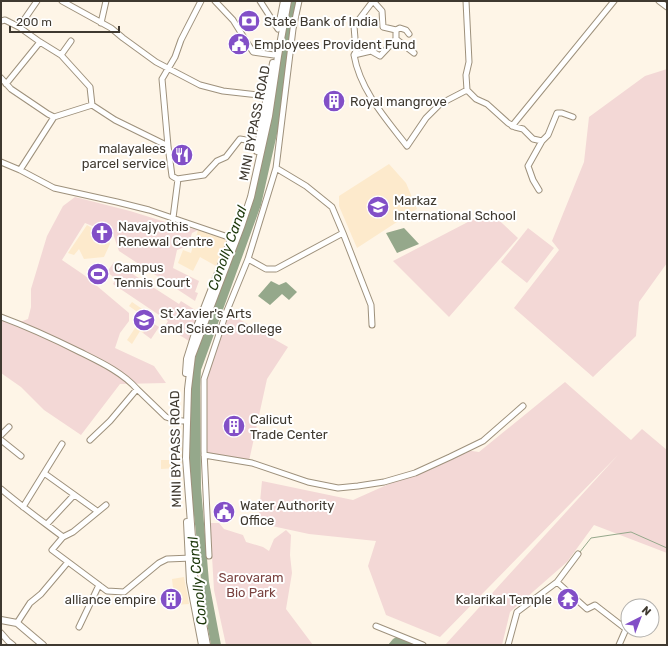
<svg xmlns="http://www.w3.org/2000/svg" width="668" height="646" font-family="Rubik,sans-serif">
	<rect width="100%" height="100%" fill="#fef5e7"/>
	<path fill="#fdeacc" d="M389 164 406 183 417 209 357 248 339 206V196Z
		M87 225 92 228 105 229 110 244 104 257 84 259 79 249 74 255 68 253Z
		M198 230 227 240 216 266 200 257 193 271 178 263 183 250 191 253Z
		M132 302 151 315 143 327 146 330 143 333 140 331 132 344 127 340 143 316 129 306Z
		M161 460H176L177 468 161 469Z
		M184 577 189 604 175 605 172 579Z"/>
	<path fill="#f3d8d6" d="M667 69V263L639 302 636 336 593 377 514 308 559 250 552 241 584 162 589 117 645 76Z
		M75 197 130 211 172 224 198 230 192 233 188 246 177 250 173 268 199 281 195 292 198 293 195 301 119 251 111 228 95 227 85 223 62 260 84 275 129 313V321L120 333 115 348 154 366 166 383 120 384 81 435 44 410 21 387 1 373V317L17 323 28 319 31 307V289L47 236 63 206Z
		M489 211 518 238 449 317 393 261Z
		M528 228 554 248 527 283 501 262Z
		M114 262 179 304 181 301 200 313 189 341 165 326 168 321 113 284 116 279 107 272Z
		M228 313 288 347 267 379 249 461 206 455V380Z
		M151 322 159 327 151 339 143 333Z
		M565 382 631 440 642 429 667 450V553L594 525 567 562 510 612 502 645H445L618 455 440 637 386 615 368 566 376 541 309 534 258 523 262 481 353 500 465 450 479 452Z
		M210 523H219L224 529 243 535 246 542 263 547 269 551 274 539 286 530 291 535 290 555 292 573 286 609 313 645H226L214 590Z"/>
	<path fill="#95a88b" d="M290 1H297L290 33 279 125 261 205 201 370 200 387 201 488 209 582 221 645H211L204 607 194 515 192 513C190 457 183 398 199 343L251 206 258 180 271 120 288 6Z
		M404 228 419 244 397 253 386 233Z
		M271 281 279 285 286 282 297 292 289 300 282 294 270 305 258 296Z
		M398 636 420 645 399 644 388 645 393 639Z"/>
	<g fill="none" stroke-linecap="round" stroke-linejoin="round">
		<path stroke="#95a88b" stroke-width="1" d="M580 552 591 538 631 532 667 548"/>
		<g stroke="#9e917c" stroke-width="7">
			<path id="minor" d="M37 1 19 27 40 42 61 55 71 41
				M62 1 111 28 123 38 156 62 200 85 223 91 266 96
				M215 1 233 20 253 52 274 55
				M260 1 278 29
				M373 1 354 26 356 51 354 55C360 90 386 119 407 146L426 118 440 104 467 90 466 75 469 62 466 1
				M659 1 667 7
				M1 21 5 20 19 27
				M101 23 106 1
				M396 30 400 28 406 30 409 34
				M396 39 414 53
				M61 55 90 87 92 105
				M354 55 371 51 380 56 396 39V30L383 27 382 11 373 1
				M1 78 11 89 48 114 54 117 92 105 115 120 168 146 172 176 177 179 204 175 217 161 226 157 240 139 259 142
				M6 84 40 42
				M467 90 476 99 487 104 508 123 515 127 523 129 533 139 542 141 548 135 557 113H562L573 117
				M512 126 614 1
				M168 146 162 79 175 57 181 40 201 1
				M1 162 20 170 54 188 117 202 149 210 234 239
				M20 170 54 117
				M539 190 533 180 528 166 542 141
				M173 218 178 179
				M343 233 371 305 372 325
				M248 259 266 269H276L343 233 332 207 306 186 276 168
				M1 317C28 327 54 339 80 352 100 362 122 372 137 389
				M1 435 9 427
				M1 440 21 456
				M90 440 110 421 137 389 166 417 175 420 183 421
				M204 455 252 463 308 482 338 488 358 486 384 482 415 473 450 457 483 441 523 406
				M44 473 97 511
				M1 489C21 506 42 521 63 537L52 550 107 591 124 592 159 563 167 559 192 558
				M23 507 62 444
				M47 524 74 495
				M63 537 73 532 106 505
				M209 556 204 451V379L226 313 248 259 276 168 293 29 299 1
				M557 582 587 609 595 605 626 629 619 645
				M17 623 30 603 41 594 68 562
				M376 626 423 645
				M79 627 99 585
				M1 633 8 641 13 645
				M508 645 517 612 557 582 578 554"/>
		</g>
		<g stroke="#9e917c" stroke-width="8">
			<path id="major" d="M280 21 284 1
				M257 151 273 63
				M186 373 187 359 198 324 241 214
				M187 522 190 582 202 645
				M1 620 17 623 43 645
				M207 645 194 575 192 537 186 458 188 389 192 356 241 227 251 197 269 116 278 56 288 1"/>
		</g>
		<use href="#minor" stroke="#fff" stroke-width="5"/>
		<use href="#major" stroke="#fff" stroke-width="6"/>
	</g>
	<defs>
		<g id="bank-disc" transform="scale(1.15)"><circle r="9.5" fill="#824fc7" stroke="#fff"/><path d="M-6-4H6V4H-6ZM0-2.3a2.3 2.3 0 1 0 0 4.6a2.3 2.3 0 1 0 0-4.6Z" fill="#fff"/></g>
		<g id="civic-disc" transform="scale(1.15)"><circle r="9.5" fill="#824fc7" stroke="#fff"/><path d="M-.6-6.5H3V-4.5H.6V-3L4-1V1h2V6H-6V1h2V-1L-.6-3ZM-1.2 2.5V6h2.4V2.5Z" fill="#fff"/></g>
		<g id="building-disc" transform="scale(1.15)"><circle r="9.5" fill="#824fc7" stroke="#fff"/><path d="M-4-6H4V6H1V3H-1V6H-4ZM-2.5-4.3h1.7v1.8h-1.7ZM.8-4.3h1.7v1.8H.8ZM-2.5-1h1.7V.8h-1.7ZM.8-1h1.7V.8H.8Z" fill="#fff"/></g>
		<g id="restaurant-disc" transform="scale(1.15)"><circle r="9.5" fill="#824fc7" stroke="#fff"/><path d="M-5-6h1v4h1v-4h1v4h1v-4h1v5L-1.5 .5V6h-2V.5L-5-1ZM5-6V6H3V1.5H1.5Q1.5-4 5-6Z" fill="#fff"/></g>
		<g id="school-disc" transform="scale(1.15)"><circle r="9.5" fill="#824fc7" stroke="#fff"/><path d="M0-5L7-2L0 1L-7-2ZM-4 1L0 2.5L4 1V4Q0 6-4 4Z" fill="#fff"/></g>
		<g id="church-disc" transform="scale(1.15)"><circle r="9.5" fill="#824fc7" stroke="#fff"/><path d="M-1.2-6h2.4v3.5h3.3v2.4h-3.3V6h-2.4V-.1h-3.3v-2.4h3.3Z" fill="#fff"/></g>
		<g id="stadium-disc" transform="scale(1.15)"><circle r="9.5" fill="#824fc7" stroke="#fff"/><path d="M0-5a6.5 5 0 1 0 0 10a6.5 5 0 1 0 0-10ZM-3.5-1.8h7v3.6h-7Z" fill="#fff"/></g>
		<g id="university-disc" transform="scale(1.15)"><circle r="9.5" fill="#824fc7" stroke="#fff"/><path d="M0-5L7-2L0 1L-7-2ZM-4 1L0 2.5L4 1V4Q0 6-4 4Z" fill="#fff"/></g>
		<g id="temple-disc" transform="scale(1.15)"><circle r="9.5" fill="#824fc7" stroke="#fff"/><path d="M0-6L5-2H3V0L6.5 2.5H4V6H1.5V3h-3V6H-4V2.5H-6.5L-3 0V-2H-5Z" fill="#fff"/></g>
	</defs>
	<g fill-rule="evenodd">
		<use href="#bank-disc" x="249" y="21"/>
		<use href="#civic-disc" x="239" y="44"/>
		<use href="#building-disc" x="334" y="101"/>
		<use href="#restaurant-disc" x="182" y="155"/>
		<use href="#school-disc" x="378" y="207"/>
		<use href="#church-disc" x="102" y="233"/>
		<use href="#stadium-disc" x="98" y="274"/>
		<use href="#university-disc" x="144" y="320"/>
		<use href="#building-disc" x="234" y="426"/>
		<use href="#civic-disc" x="224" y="512"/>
		<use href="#building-disc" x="171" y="599"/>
		<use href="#temple-disc" x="568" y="599"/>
	</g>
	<g text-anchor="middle" stroke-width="4" stroke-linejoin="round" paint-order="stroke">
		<g font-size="13" fill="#3f3930" stroke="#fff" text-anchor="start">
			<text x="264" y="26">State Bank of India</text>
			<text x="254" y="49">Employees Provident Fund</text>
			<text x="350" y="106">Royal mangrove</text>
			<text x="166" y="153" text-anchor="end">malayalees<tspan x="166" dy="15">parcel service</tspan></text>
			<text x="394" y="205">Markaz<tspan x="394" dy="15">International School</tspan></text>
			<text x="118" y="231">Navajyothis<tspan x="118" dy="15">Renewal Centre</tspan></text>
			<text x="114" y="272">Campus<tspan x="114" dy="15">Tennis Court</tspan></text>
			<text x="160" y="318">St Xavier's Arts<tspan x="160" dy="15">and Science College</tspan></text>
			<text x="250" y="424">Calicut<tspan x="250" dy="15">Trade Center</tspan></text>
			<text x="240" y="510">Water Authority<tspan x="240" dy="15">Office</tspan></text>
			<text x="156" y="604" text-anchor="end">alliance empire</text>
			<text x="552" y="604" text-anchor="end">Kalarikal Temple</text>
		</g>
		<g font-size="13" fill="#3f3930" stroke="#fff">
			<text transform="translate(254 123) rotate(-79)" y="5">MINI BYPASS ROAD</text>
			<text transform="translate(175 449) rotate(-91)" y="5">MINI BYPASS ROAD</text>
		</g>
		<g font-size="13" fill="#7a4340" stroke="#fff">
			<text x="251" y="582">Sarovaram<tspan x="251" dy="15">Bio Park</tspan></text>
		</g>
		<g font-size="14" font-style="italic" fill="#1d380b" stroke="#fff">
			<text transform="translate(227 248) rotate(-70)" y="5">Conolly Canal</text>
			<text transform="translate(197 581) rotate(-96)" y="5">Conolly Canal</text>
		</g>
	</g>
	<rect width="668" height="646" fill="none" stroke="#3f3930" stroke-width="4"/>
	<g transform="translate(640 618) rotate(42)"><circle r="19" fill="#ffffff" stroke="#b2b0ac"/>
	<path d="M0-3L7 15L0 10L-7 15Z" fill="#824fc7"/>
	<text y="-6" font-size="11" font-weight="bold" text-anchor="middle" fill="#3f3930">N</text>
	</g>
	<path d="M10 26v6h109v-6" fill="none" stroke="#3f3930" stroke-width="2"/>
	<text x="16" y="26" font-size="12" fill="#3f3930" stroke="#ffffff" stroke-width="3" paint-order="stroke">200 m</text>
</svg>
